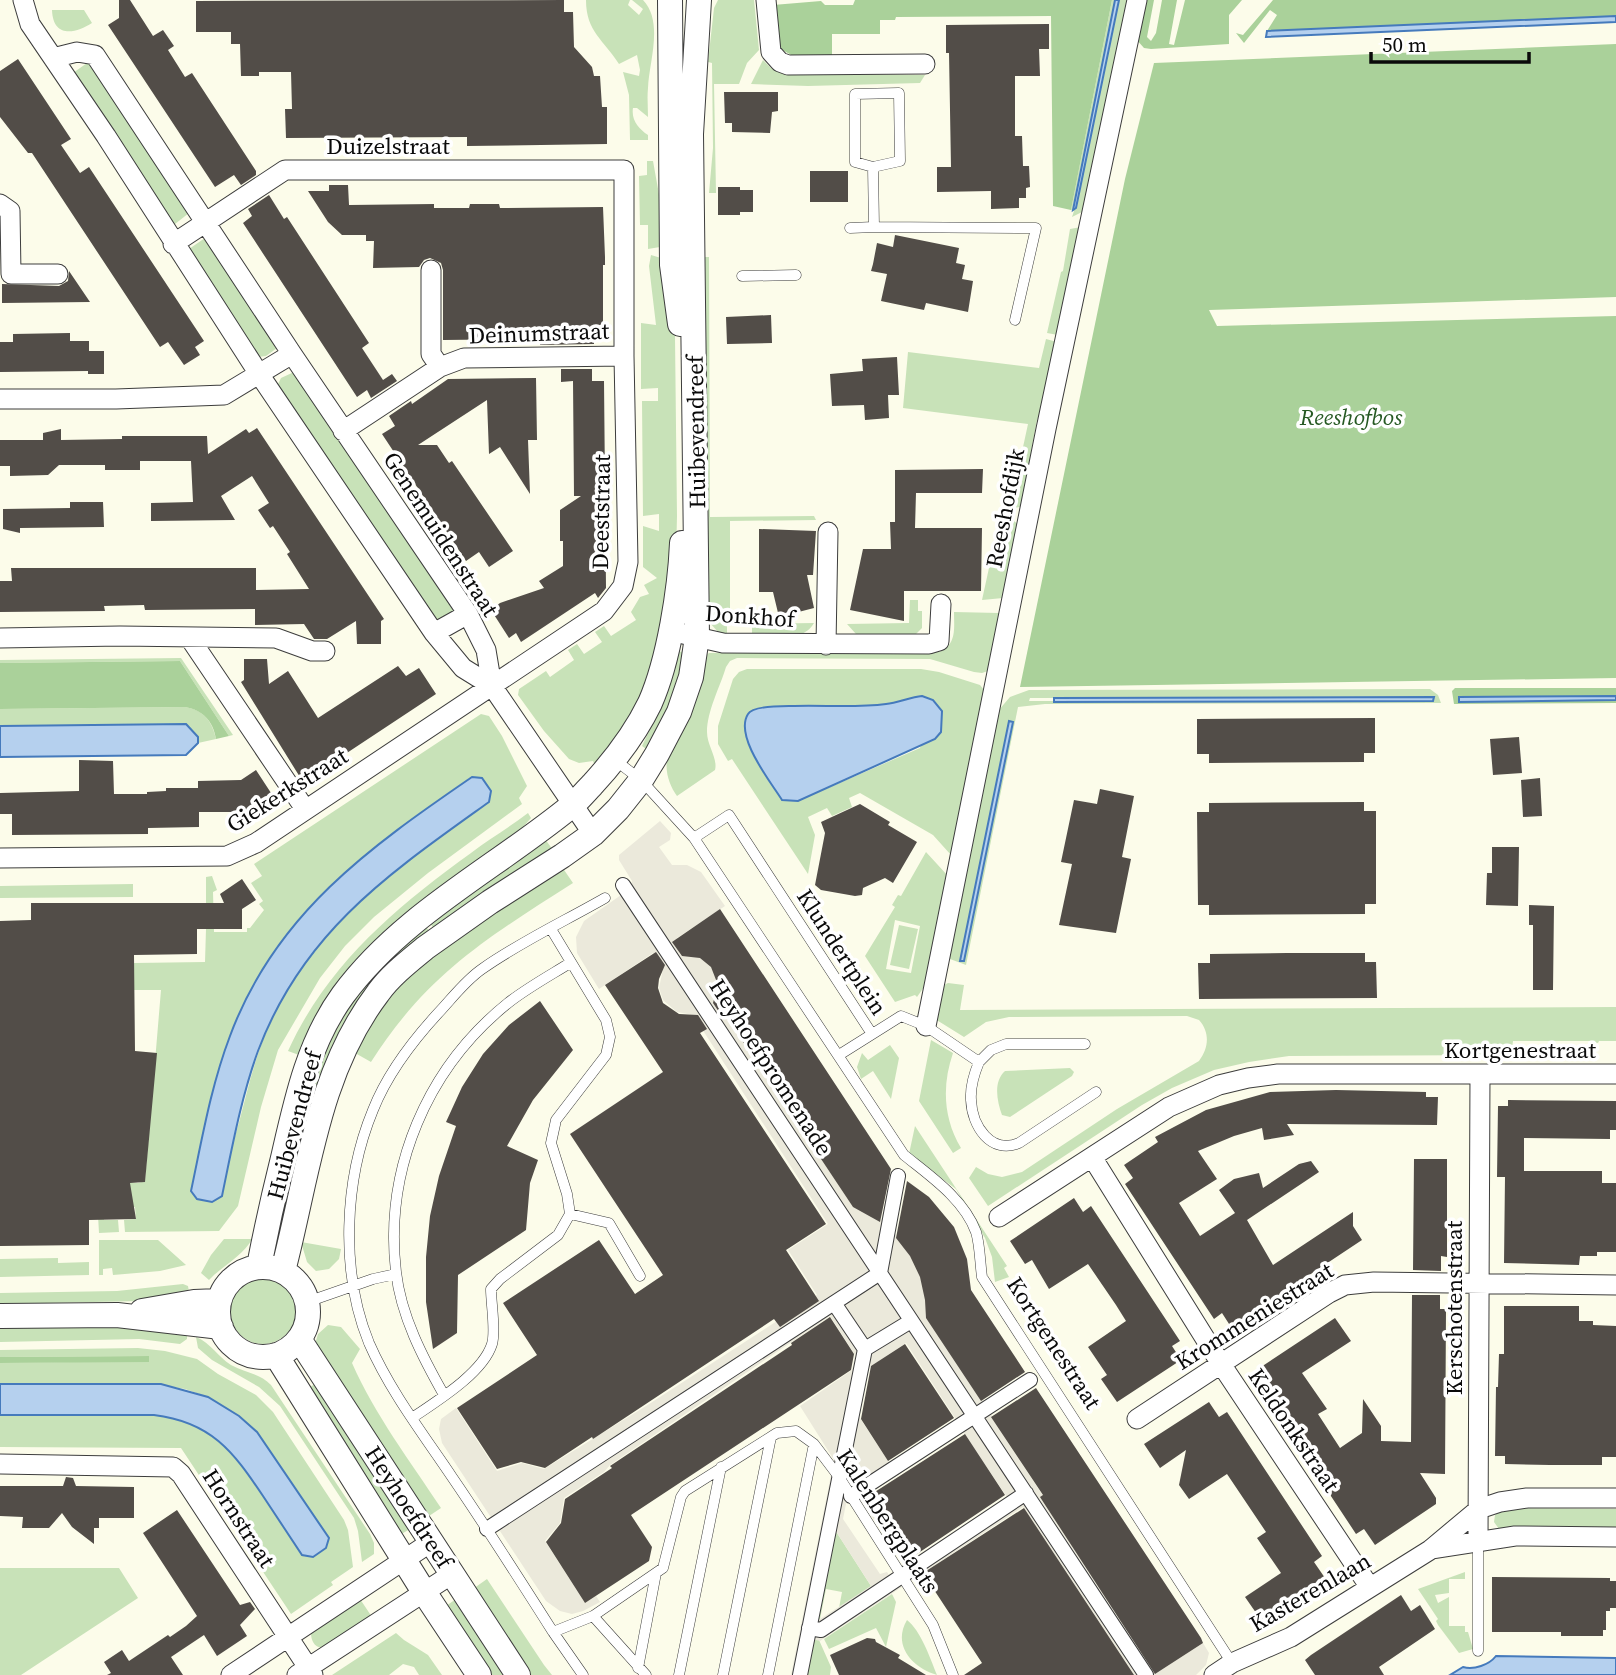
<svg xmlns="http://www.w3.org/2000/svg" width="1616" height="1675" font-family="'Source Serif 4',serif">
	<rect width="100%" height="100%" fill="#fcfcea"/>
	<path fill="#c8e2b8" fill-rule="evenodd" d="M586 0H630L628 5 639 15 643 9 632 0H643C664 22 649 62 648 88 647 98 648 107 648 117L637 108H633C631 120 639 129 648 135V140H630L629 95 623 72 639 76 640 70 637 55 619 64C604 40 586 32 586 0Z
		M718 0H754L759 50 747 63 739 84H714L716 193H709L713 148 712 63 708 62 714 8Z
		M1112 0H1115L1073 210 1119 0H1128L1084 211 1072 217 1074 211 1071 210Z
		M52 10H84L92 23C75 34 53 38 52 10Z
		M763 60 771 68 787 74 925 75 920 83 808 86 751 84Z
		M87 63H90L189 213 175 224H173L73 73Z
		M647 161H653L660 200V247L648 249V225H640L639 176 647 175Z
		M1081 227 1058 335 1047 333 1061 272 1063 271 1070 229Z
		M205 238 277 348 266 356 258 357 189 249Z
		M651 255 661 258 672 309 675 337 677 516 676 557 672 595 644 694 596 768 593 761 579 763 569 759 544 731 518 695 519 689 546 671 550 677 574 660 568 650 577 644 584 654 602 642 595 632 604 626 611 636 636 620 631 612 640 597 649 594 644 585 657 578 643 567V526L659 531V514L643 516 642 401H658V388L641 389V323L656 325 649 266Z
		M705 257H709L710 517 814 516 816 520 730 521V614H727V636L721 635 708 621Z
		M1046 339 1057 342 1043 409 1037 420 1031 451V462L1023 506 1011 509 1009 517 1019 525 1003 598 982 600 999 522 1007 521 1028 424 903 408 908 352 1039 368Z
		M294 372 453 607V613L433 623 277 386 281 378Z
		M910 600H918V611H922V628L914 636 856 634 847 624 909 623Z
		M954 612 999 613 988 671 982 673 974 672 930 659 737 658 730 661 726 667C720 687 707 711 707 732 707 746 718 758 715 770L677 796C670 786 665 773 667 760L704 657 709 653 939 652C957 645 954 628 954 612Z
		M814 623C803 643 771 636 752 636V624Z
		M670 651 687 652 680 680 649 751 642 746 662 704Z
		M181 658 233 735 229 736 180 661 0 663V660Z
		M747 669H921L939 672 980 685 984 690 951 855 933 835 860 793 849 798 852 807 832 816 827 808 808 817 815 835 808 874 732 759 728 761 718 744V726L733 679 739 672ZM922 696 933 700 920 748 798 801 782 800C770 781 734 737 748 714 753 705 784 706 794 706 824 705 856 708 886 704 898 703 910 697 922 696Z
		M1430 689 1438 695 1441 703 1045 704 1018 707 966 965 950 959 948 955 998 711 1010 697 1029 690ZM1433 697V701H1029L1030 698ZM1009 721 1013 722 964 961H960Z
		M185 707C204 710 212 721 216 739L198 743V737L186 724 0 726V709Z
		M481 714 489 716 502 736 527 786 519 798 522 804 428 873 374 917 345 946 320 978 278 1050 261 1107 238 1206 219 1231 125 1232 124 1220 136 1219 135 1207H104V1220H118L119 1232 99 1233 96 1180 138 1183 145 1181 161 990H134V963L205 962 206 929 200 927H206V877L212 876 217 890 213 892 214 932H247V928H250L264 910 259 904 263 901 251 883 262 876 254 864ZM471 777 482 778 490 790 489 802C398 867 311 926 266 1033 251 1068 245 1104 234 1140 227 1161 218 1180 210 1200L197 1199 191 1191C202 1139 211 1086 230 1036 275 914 370 848 471 777Z
		M528 813 531 818 523 827 460 872 408 911 299 1055 288 1051C327 965 396 907 471 853 489 839 510 827 528 813Z
		M545 839 553 850 434 929 428 920Z
		M926 852 948 876 924 987 917 997 915 995 895 1002 865 956 895 907 892 905 898 895 901 896ZM895 920 920 926 911 973 886 969Z
		M560 864 573 883C487 938 427 974 371 1062L348 1049 392 985Z
		M133 884V897L0 898V886Z
		M424 924 430 932 314 1102 304 1100 315 1068 348 1003Z
		M899 925 918 929 909 969 890 965Z
		M948 983 964 985 960 1010 1616 1007V1041H1599L1598 1043 1589 1041H1513L1511 1055 1289 1056 1249 1062 1214 1070 1172 1088 1142 1105 988 1206 969 1178 976 1167 988 1174 1002 1177 1022 1172 1117 1109 1199 1061C1209 1048 1210 1032 1199 1020L1187 1016 1009 1017 986 1022 964 1037 935 1019 942 986Z
		M931 1040 953 1053C942 1085 943 1118 961 1148L953 1153 919 1101Z
		M890 1045 899 1058 891 1099 873 1071 861 1079 857 1067 862 1053 868 1060Z
		M1070 1068 1074 1072 1072 1076 1010 1117 1002 1115C997 1101 993 1082 1005 1071Z
		M915 1126 1007 1266 1004 1268 1009 1277 995 1282 992 1257 985 1238 956 1189 909 1154Z
		M224 1239H252C243 1256 222 1266 209 1280L201 1273 211 1255Z
		M99 1240H158L186 1265 160 1271 113 1275 112 1268 103 1269V1275H99Z
		M301 1242 341 1249 339 1259 329 1269 316 1271 307 1262Z
		M58 1258V1263L89 1262V1275L0 1277V1259Z
		M230 1311a33 33 0 1 1 66 0a33 33 0 1 1-66 0Z
		M183 1284 188 1286 189 1292 140 1301 0 1304V1293L117 1291Z
		M118 1325 187 1328V1339L180 1344 139 1339 0 1342V1327Z
		M328 1325 341 1327 360 1349 352 1363C375 1415 410 1461 441 1508L423 1520 315 1344 318 1334Z
		M196 1337C211 1343 218 1357 231 1365 245 1373 260 1373 271 1385L370 1534 374 1543V1554L362 1562 358 1531 354 1518 280 1406 259 1387 212 1360 198 1348Z
		M138 1348 165 1351 197 1359 218 1374 256 1395 273 1412 344 1520 348 1530 353 1567 331 1582 333 1585 291 1614 181 1448 0 1447V1415H154C211 1422 233 1451 263 1496 276 1516 289 1535 302 1555L329 1538 257 1432 239 1416 208 1397 185 1389 149 1383 0 1384V1363L149 1361V1356L0 1357V1350Z
		M316 1383 410 1529 398 1536 302 1393Z
		M1505 1508 1616 1509V1531L1499 1529 1494 1522 1495 1515Z
		M833 1532 837 1533 871 1586 839 1608 842 1592 826 1589 820 1619H816Z
		M0 1568H119L138 1598 21 1675H0Z
		M1465 1572V1579H1449V1593L1435 1595 1438 1603 1449 1597V1626H1465V1632H1468L1473 1649 1459 1653 1438 1625 1436 1621 1438 1619 1418 1589Z
		M487 1579 544 1665 552 1675H526L470 1591Z
		M892 1594 896 1602 886 1647 876 1628 829 1649 824 1639Z
		M360 1599 372 1617 322 1648C314 1647 311 1640 311 1633Z
		M456 1599 508 1675H489L446 1606Z
		M907 1620C921 1631 930 1658 937 1675 912 1668 892 1645 907 1620Z
		M396 1633 404 1640 428 1655 442 1675H419L414 1667 403 1664 389 1675H332Z
		M812 1639 819 1640 831 1667 830 1675H804Z"/>
	<path fill="#aad19a" d="M855 0H1112L1071 210 1053 206 1051 16 896 17 895 20H880V34H832V56H793L779 48 773 5 821 1 825 5H853Z
		M1144 0H1154L1147 37 1151 41 1156 33 1162 0H1177L1169 44 1174 45 1185 0H1242L1229 15V44L1151 49 1144 48 1136 39Z
		M1273 0H1616V16L1267 31 1277 15 1270 10 1244 43 1236 33 1243 35Z
		M1616 44V297L1209 310 1217 326 1616 316V678L1020 687 1125 179 1154 63Z
		M180 661 229 736 216 739C213 721 203 710 185 707L0 709V663Z
		M1455 688H1616V696L1459 697 1460 701 1616 700V703L1454 704 1452 691Z
		M149 1356V1362L0 1363V1357Z"/>
	<path fill="#ebe9db" fill-rule="evenodd" d="M660 821 671 833 670 840 659 847 672 865H687L701 872 725 906 677 938 688 954H694L711 963 864 1210 881 1220 892 1170 902 1180 892 1230 905 1245 972 1384 984 1402 999 1407 991 1414 993 1420 1159 1671 1203 1643 1209 1653 1206 1665 1196 1675H1133L1023 1507 820 1641 812 1639 804 1675H791L834 1460 800 1406 852 1370 855 1355 830 1316 610 1465 604 1472 564 1498 560 1523 545 1541 585 1603 596 1596 600 1602 583 1611 572 1614 560 1611 546 1601 442 1443 439 1429 441 1419 456 1408 497 1471 522 1463 544 1469 646 1406 817 1295 788 1250 828 1224 693 1015 677 1012 663 1000 659 988 663 969 653 953 599 989 577 953 576 937 584 921 631 888 632 881 619 860V855ZM906 1343 957 1421 890 1464 856 1412 864 1371ZM963 1432 1007 1497 909 1561 866 1496ZM850 1484 904 1564 889 1575 887 1572 880 1574 843 1519ZM834 1532 837 1533 871 1586 820 1619H816Z"/>
	<path fill="#b5d0ee" stroke="#457abc" stroke-width="2" d="M1115 0H1119L1076 208 1073 210Z
		M1616 16V22L1266 37 1267 31Z
		M922 696 933 700 942 711 941 732 935 739 798 801 782 800C770 781 734 736 748 714 753 705 784 706 794 706 824 705 856 708 886 704 898 703 910 697 922 696Z
		M1616 696V700L1459 702V697Z
		M1434 697 1433 701 1054 702V698Z
		M1009 721 1013 722 964 961H960Z
		M186 724 198 737V743L186 755 0 757V726Z
		M472 777 482 778 491 791 489 802C390 873 303 931 258 1051 241 1098 232 1148 222 1196L212 1202 197 1199 191 1191C202 1139 211 1086 230 1036 275 914 370 847 472 777Z
		M0 1384H161L208 1397 239 1416 257 1432 329 1538 326 1548 313 1557 302 1555C289 1535 276 1516 263 1496 233 1451 211 1422 154 1415H0Z
		M1496 1656 1616 1658V1675H1450L1463 1667C1474 1670 1489 1665 1496 1656Z"/>
	<path fill="#524d48" d="M119 0H130L153 36 163 30 174 46 168 50 185 77 192 73 256 171V175L241 185 234 175 215 187 108 25 119 18Z
		M564 0V12H573L574 47 592 67 594 76H600L602 107H607V144L467 146V137L286 138 285 109H292L291 72H259V76H241L240 44H231V32H196V1Z
		M1049 24V49H1039L1040 76H1015V136H1022L1023 166H1029L1030 187 1026 188V198H1019V208L991 209V191L937 192V167H951L949 53H946V25Z
		M18 59 71 139 61 145 80 173 89 167 204 341 195 347 200 355 184 365 168 342 160 347 32 153H28L0 117V71Z
		M724 92H778V111L772 112 770 133 732 132V123H725Z
		M810 171H848V202H810Z
		M329 185H348L349 205 434 204V208H469L470 204H499L500 208 603 207 605 257V265H603V335H594V344L540 345V339L443 340V270L441 263 430 258 424 260 419 267 373 268 374 241H366V235H342L328 222 308 191H329Z
		M718 187H740V190H753V212H740V215H718Z
		M269 195 284 219 287 217 369 343 362 348 383 380 392 374 397 381 371 398 367 390 357 397 243 223 252 216 248 209Z
		M895 235 959 248 956 263 965 265 962 279 973 281 968 312 926 303 924 310 881 301 887 274 871 271 873 264 877 243 893 247Z
		M69 271 90 302 2 303V284L59 286 68 281Z
		M771 315 772 343 727 344 726 317Z
		M70 333V341H89V351H104V374H88V371L0 372V342H13V334Z
		M897 357 899 395H888L889 418 865 420 864 405 832 406 830 374 863 371 862 359Z
		M561 369H592V381H604L606 588 598 598 595 593 521 642 516 633 509 638 491 610 500 603 544 588 539 581 563 566V541H560V510L581 496H574L573 381 561 382Z
		M536 378 537 440H528L530 494 500 447 489 454 487 400 418 445H437L449 463 452 461 513 551 489 567 479 552 466 561 382 434 395 426 389 416 411 401 412 404 448 379Z
		M257 428 384 619 381 621V644H357L356 621 327 639H314L304 624 255 625V609L145 610 144 605 104 606 105 611 0 612V581H12L11 568H256V590L309 589 287 554 290 552 273 526 270 528 258 510 269 503 252 476 221 496 235 520 151 521V503L193 502 191 461H140V470H105V465H59L48 475 10 476V466H0V440H43V433L61 429V440L122 439V436H207L208 454 246 429 249 433Z
		M983 469 982 493H916L915 528H982L981 591H904V621L850 610 863 549H891L890 522H895V470Z
		M70 502H103L104 527 20 528V533L3 529V509L70 508Z
		M759 529 816 531 813 575H807L814 608 779 617 773 592H759Z
		M244 659H267L269 684 288 671 318 718 398 666 406 676 419 668 436 694 303 782 241 682 244 680Z
		M1375 718V753H1364V762L1209 763V754H1197V719Z
		M1519 737 1522 773 1493 775 1490 739Z
		M79 760 113 761 114 794H147V792L166 791V788H198V781L241 780 256 770 273 796 264 799 268 805 240 823 233 812H199V827L148 828V834L12 835V814H0V793L79 791Z
		M1540 778 1542 816 1523 817 1521 780Z
		M1100 789 1134 796 1122 857 1131 859 1116 933 1059 925 1072 864 1061 862 1074 800 1097 804Z
		M1364 802V811H1376V904H1365V914L1209 915V905H1198L1197 812H1209V803Z
		M860 804 890 822 888 825 917 842 893 883 885 878 863 888 862 895 855 896 821 890 815 885 825 833 821 822Z
		M1492 847H1519L1518 906 1486 905 1487 873H1492Z
		M242 879 256 900 242 909V929H197V954L134 955 135 1051 157 1053 145 1182 130 1183 136 1219 89 1220V1245L0 1246V921L31 920V903H224L220 894Z
		M1529 905 1554 906 1553 990H1533V925H1529Z
		M720 909 891 1169 880 1222 853 1207 726 1016 723 1018 713 1003 718 985 711 967 700 958 682 956 672 942Z
		M656 952 665 965 659 979 658 988 663 1003 679 1014 698 1015 707 1029 700 1033 826 1224 786 1250 819 1301 780 1327 774 1319 593 1439 592 1437 545 1468 521 1462 497 1469 457 1408 537 1355 503 1303 599 1240 635 1294 663 1275 570 1134 663 1072 605 985Z
		M1287 953H1365V962H1376L1377 998 1199 999 1198 963H1210V954Z
		M540 1001 573 1050 533 1100 507 1146 538 1160 530 1183 526 1230 458 1275 457 1333 433 1349 426 1302V1257L430 1216 439 1176 456 1126 446 1122 462 1087 483 1054 509 1025Z
		M1336 1090 1426 1092V1097H1438L1437 1125 1287 1124 1294 1135 1264 1140 1262 1128 1234 1136 1198 1151 1217 1179 1179 1203 1200 1236 1235 1213 1219 1190 1234 1179 1259 1173 1263 1188 1299 1164 1311 1161 1319 1172 1247 1220 1273 1265 1353 1212V1226L1362 1240 1231 1327 1222 1313 1214 1319 1125 1184 1133 1178 1124 1165 1158 1142 1155 1137 1206 1110 1270 1092Z
		M1508 1100 1616 1101V1130H1610V1139L1524 1138V1171H1602V1183H1616V1252H1597V1256H1580L1579 1265 1504 1263 1505 1177H1497L1498 1106H1508Z
		M1414 1159H1447V1257L1441 1256V1271L1413 1270Z
		M907 1181 929 1197 954 1227 967 1259 971 1290 1025 1372 981 1401 926 1318 925 1300 920 1277 910 1256 896 1238Z
		M1074 1198 1083 1212 1091 1206 1180 1341 1172 1346 1181 1360 1117 1402 1101 1379 1107 1375 1088 1347 1126 1321 1116 1305 1088 1264 1049 1289 1032 1260 1025 1264 1010 1241Z
		M1412 1295H1440V1309H1446L1445 1474 1420 1473 1436 1498V1504L1375 1545 1364 1529 1356 1534 1261 1390 1269 1385 1258 1369 1335 1318 1351 1341 1302 1373 1327 1409 1318 1414 1340 1448 1362 1433 1363 1399 1381 1426V1441L1411 1442Z
		M1504 1306H1579V1321H1593V1325L1616 1326V1457H1602V1465H1550L1505 1464V1456H1495L1496 1387H1498L1499 1354H1504Z
		M830 1317 854 1354 851 1370 631 1515 652 1547 649 1561 585 1603 546 1542 561 1523 565 1499 612 1468 610 1466 792 1345 791 1343Z
		M905 1344 954 1418 888 1461 861 1419 871 1366Z
		M1036 1388 1201 1638 1203 1643 1155 1674 1040 1497 1043 1495 991 1417Z
		M1209 1402 1219 1417 1227 1412 1322 1556 1314 1562 1325 1578 1261 1620 1245 1597 1281 1573 1257 1538 1266 1532 1227 1474 1189 1499 1179 1485 1186 1450 1160 1468 1144 1444Z
		M965 1434 1005 1495 908 1560 867 1497Z
		M66 1477 73 1478 76 1486 134 1487V1518H99V1528H94V1544L72 1527 62 1513 49 1528H22L23 1517 0 1516V1486H63Z
		M1024 1508 1134 1675H964L982 1663 923 1573Z
		M177 1510 240 1605 250 1602 255 1609 240 1625 247 1636 217 1656 204 1635 171 1657 183 1675H107L111 1673 104 1662 122 1650 129 1661 168 1635 170 1637 186 1626 197 1616 143 1533Z
		M1492 1577 1610 1578V1581H1616V1608H1610V1611H1606V1630H1603V1636H1561V1632H1492Z
		M1401 1595 1411 1611 1420 1605 1435 1629 1379 1667 1384 1675H1315L1305 1660 1311 1655Z
		M867 1638 875 1639 876 1642 900 1655 898 1658 926 1675H839L830 1655Z"/>
	<g fill="none" stroke-linecap="round" stroke-linejoin="round">
		<g stroke="#3d3d3d" stroke-width="11">
			<path id="service" d="M874 227 1036 228 1015 320
				M850 228 874 227 873 167 855 162V94L899 93 900 161 873 167
				M742 276 796 275
				M615 760 641 780 694 838 904 1155C930 1176 964 1199 976 1232 980 1245 980 1263 982 1277L1232 1663
				M694 838 729 815 872 1034
				M605 898C565 921 520 942 482 969 466 980 453 997 441 1010 413 1040 388 1072 373 1110 344 1180 340 1272 369 1343 390 1391 423 1434 452 1477 487 1528 520 1580 553 1632L593 1616 663 1568 681 1497 685 1491 777 1433 796 1431 814 1444 839 1477 933 1625 953 1675
				M839 1055 901 1016 926 1026 979 1062C974 1074 970 1087 971 1100 972 1126 991 1155 1019 1143L1096 1092
				M979 1062 991 1050 1006 1044H1085
				M570 1214 609 1223 640 1276
				M307 1302 373 1279 396 1274
				M444 1395C423 1358 401 1316 396 1272 384 1169 427 1068 508 1003 527 988 549 976 570 963
				M412 1418C437 1401 483 1373 492 1344 496 1331 491 1304 491 1289L500 1279 558 1235 570 1214 567 1194 551 1143 556 1120 606 1055 610 1037 606 1020 551 929
				M593 1616 646 1675
				M553 1632 583 1675
				M1478 1651V1541
				M638 1668 656 1573
				M679 1675 721 1467
				M723 1675 771 1437
				M768 1675 814 1444"/>
		</g>
		<g stroke="#3d3d3d" stroke-width="16">
			<path id="pedestrian" d="M623 885 1146 1675
				M865 1349 911 1321
				M851 1496 1030 1380
				M487 1529 880 1273 898 1176
				M809 1628 821 1630 1026 1493
				M800 1675 865 1349 834 1303"/>
		</g>
		<g stroke="#3d3d3d" stroke-width="21">
			<path id="minor" d="M23 0 30 24 106 136 259 374 434 633 463 668 492 686 593 834
				M766 0 771 52 780 62 788 65 925 64
				M53 58 77 52 95 55 292 354 468 614 486 650 492 686
				M0 204 10 211 11 274H58
				M431 270V354L440 367
				M0 399H116L224 395 292 354
				M343 431 440 367 464 358 624 356
				M670 631 723 643 929 644 939 641 941 604
				M434 633 468 614
				M189 637 305 809
				M0 638 120 636 276 638 312 651H325
				M826 645 828 532
				M0 858 227 856 256 843 604 611 623 586 628 562 624 356V170H285L173 244
				M926 1026 1046 429 1137 0
				M1092 1157 1221 1364 1369 1586
				M999 1217 1169 1107 1219 1085 1248 1078 1278 1074H1616
				M1137 1419 1329 1293 1345 1285 1374 1282 1616 1285
				M0 1464 173 1467 181 1474 313 1675
				M1478 1541 1480 1074
				M1431 1549 1515 1536 1616 1537
				M231 1675 431 1542
				M297 1675 452 1574
				M1214 1675 1232 1663 1291 1637 1430 1550 1479 1509 1500 1502 1527 1498H1616"/>
		</g>
		<g stroke="#3d3d3d" stroke-width="26">
			<path id="tertiary" d="M670 0 672 265 680 324
				M259 1266C266 1230 274 1194 283 1158 296 1101 308 1043 343 995 402 915 494 869 570 807 578 801 585 792 592 785 615 760 635 734 650 703 669 660 680 589 682 543
				M218 1312a45 45 0 1 1 90 0a45 45 0 1 1-90 0Z
				M283 1271C308 1176 317 1073 378 993 390 976 408 962 425 948L490 902 562 856 593 834 618 809 641 780 657 754 679 712 691 677 697 637 691 134 699 0
				M142 1311 194 1302 219 1301
				M0 1316 117 1315 221 1327
				M299 1339 518 1675
				M276 1355 424 1592 479 1675"/>
		</g>
		<use href="#service" stroke="#fff" stroke-width="10"/>
		<use href="#pedestrian" stroke="#fff" stroke-width="14"/>
		<use href="#minor" stroke="#fff" stroke-width="19"/>
		<use href="#tertiary" stroke="#fff" stroke-width="24"/>
	</g>
	<g text-anchor="middle" stroke-width="7" stroke-linejoin="round" paint-order="stroke">
		<g font-size="23" fill="#0a0a0a" stroke="#fff">
			<text x="388" y="154">Duizelstraat</text>
			<text transform="translate(539 333) rotate(-2)" y="8">Deinumstraat</text>
			<text transform="translate(696 432) rotate(-91)" y="8">Huibevendreef</text>
			<text transform="translate(1005 508) rotate(-79)" y="8">Reeshofdijk</text>
			<text transform="translate(601 512) rotate(-89)" y="8">Deeststraat</text>
			<text transform="translate(441 534) rotate(57)" y="8">Genemuidenstraat</text>
			<text transform="translate(750 616) rotate(4)" y="8">Donkhof</text>
			<text transform="translate(287 790) rotate(-32)" y="8">Giekerkstraat</text>
			<text transform="translate(842 952) rotate(57)" y="8">Klundertplein</text>
			<text x="1520" y="1058">Kortgenestraat</text>
			<text transform="translate(771 1067) rotate(57)" y="8">Heyhoefpromenade</text>
			<text transform="translate(294 1125) rotate(-75)" y="8">Huibevendreef</text>
			<text transform="translate(1454 1308) rotate(-90)" y="8">Kerschotenstraat</text>
			<text transform="translate(1254 1316) rotate(-32)" y="8">Krommeniestraat</text>
			<text transform="translate(1054 1343) rotate(57)" y="8">Kortgenestraat</text>
			<text transform="translate(1294 1430) rotate(56)" y="8">Keldonkstraat</text>
			<text transform="translate(409 1507) rotate(57)" y="8">Heyhoefdreef</text>
			<text transform="translate(239 1518) rotate(57)" y="8">Hornstraat</text>
			<text transform="translate(888 1521) rotate(57)" y="8">Kalenbergplaats</text>
			<text transform="translate(1310 1592) rotate(-30)" y="8">Kasterenlaan</text>
		</g>
		<g font-size="23" font-style="italic" fill="#265923" stroke="#fff">
			<text x="1351" y="425">Reeshofbos</text>
		</g>
	</g>
	<path d="M1371 52v10h158v-10" fill="none" stroke="#0a0a0a" stroke-width="3.5"/>
	<text x="1382" y="52" font-size="21" fill="#0a0a0a" stroke="#ffffff" stroke-width="5" paint-order="stroke">50 m</text>
</svg>
